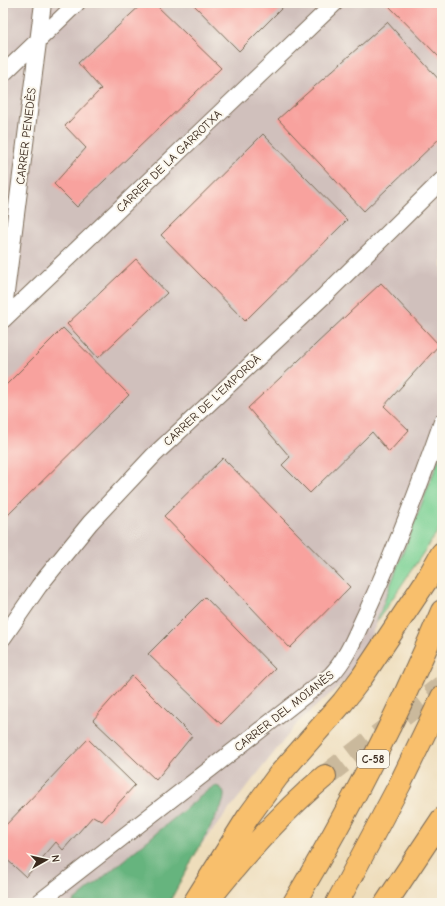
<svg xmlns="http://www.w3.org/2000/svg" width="445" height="906" font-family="'Comic Neue',sans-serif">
	<rect width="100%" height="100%" fill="#fbf7ec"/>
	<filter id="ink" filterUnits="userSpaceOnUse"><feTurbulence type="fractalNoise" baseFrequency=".025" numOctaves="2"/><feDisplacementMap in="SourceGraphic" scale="8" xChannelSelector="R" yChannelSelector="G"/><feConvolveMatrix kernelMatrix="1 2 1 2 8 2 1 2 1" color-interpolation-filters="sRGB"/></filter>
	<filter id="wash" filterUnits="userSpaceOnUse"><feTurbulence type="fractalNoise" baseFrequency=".012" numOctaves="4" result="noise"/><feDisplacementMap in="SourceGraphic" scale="16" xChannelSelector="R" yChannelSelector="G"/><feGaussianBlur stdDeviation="0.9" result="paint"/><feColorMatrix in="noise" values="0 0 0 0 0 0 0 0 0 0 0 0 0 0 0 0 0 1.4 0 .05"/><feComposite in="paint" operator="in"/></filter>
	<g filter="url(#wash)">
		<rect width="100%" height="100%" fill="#edb"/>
		<path fill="#d0c0bc" d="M3 3H442V475L400 575 352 675 299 721 176 877 130 903H3Z"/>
		<path fill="#7ed295" stroke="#5c7e5a" d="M442 451V525L376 623Z"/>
		<path fill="#66b47e" stroke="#506f4e" d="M214 786C227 787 225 798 221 807L169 903H72L207 791Z"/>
		<g id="blocks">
			<path fill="#f8a29e" d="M143 3H154L221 68 77 207 54 184 86 148 65 126 101 89 78 63Z
				M192 3H287L239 51Z
				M386 3H442V60Z
				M387 22 442 83V136L364 211 278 119Z
				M263 134 347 220 245 321 161 235Z
				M136 259 167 293 98 358 67 324Z
				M381 283 439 345 384 406 409 430 389 452 372 432 310 493 282 465 290 457 248 408Z
				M63 328 129 395 3 520V388Z
				M223 458 350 587 290 648 164 516Z
				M205 597 275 669 221 724 148 654Z
				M132 676 192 736 156 780 93 720Z
				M88 739 135 785 102 821 93 816 63 850 56 842 26 877 3 856V828Z"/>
		</g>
	</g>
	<g filter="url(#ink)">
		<use href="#blocks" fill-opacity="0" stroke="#7a6955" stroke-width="1"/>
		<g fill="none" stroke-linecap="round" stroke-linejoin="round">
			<path stroke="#cab99c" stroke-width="22" stroke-dasharray="22 11" stroke-linecap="butt" d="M325 776 442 686"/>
			<g stroke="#7a6955" stroke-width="18">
				<path id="street" d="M3 74 77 3
					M3 316 43 3
					M3 320 335 3
					M3 638 39 586 90 523 154 455 325 295 442 180
					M38 903 331 675C349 656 357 631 368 609 396 548 420 485 442 422"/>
			</g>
			<g stroke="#7a6955" stroke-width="24">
				<path id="highway" d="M211 897C246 853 282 812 325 776
					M194 903 248 817 278 776 343 702 362 677 426 581 442 553
					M294 903C350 809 400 711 442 611
					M337 903 400 784 442 697
					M386 903 442 819"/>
			</g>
			<use href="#street" stroke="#fff" stroke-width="16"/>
			<use href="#highway" stroke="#f8bf6c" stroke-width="22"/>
		</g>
	</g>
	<g text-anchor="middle" stroke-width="4" stroke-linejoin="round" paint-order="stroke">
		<rect fill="#fbf7ec" stroke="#75685c" stroke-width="1" x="357" y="750" width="32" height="18" rx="3"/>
		<g font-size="11" font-weight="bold" fill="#3b2a1e">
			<text x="373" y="763">C-58</text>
		</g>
		<g font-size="12" fill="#3b2a1e" stroke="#fbf7ec">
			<text transform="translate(26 136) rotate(-83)" y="4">CARRER PENEDÈS</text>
			<text transform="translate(169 161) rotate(-44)" y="4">CARRER DE LA GARROTXA</text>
			<text transform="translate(212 400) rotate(-43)" y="4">CARRER DE L'EMPORDÀ</text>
			<text transform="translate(284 711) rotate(-38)" y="4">CARRER DEL MOIANÈS</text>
		</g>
	</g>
	<rect width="445" height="906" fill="none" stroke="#fbf7ec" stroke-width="16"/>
	<g transform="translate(46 860) rotate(82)" stroke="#fbf7ec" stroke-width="3" paint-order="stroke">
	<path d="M0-3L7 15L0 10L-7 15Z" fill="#3b2a1e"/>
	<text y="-6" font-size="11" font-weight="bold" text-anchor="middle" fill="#3b2a1e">N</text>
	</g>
</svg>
